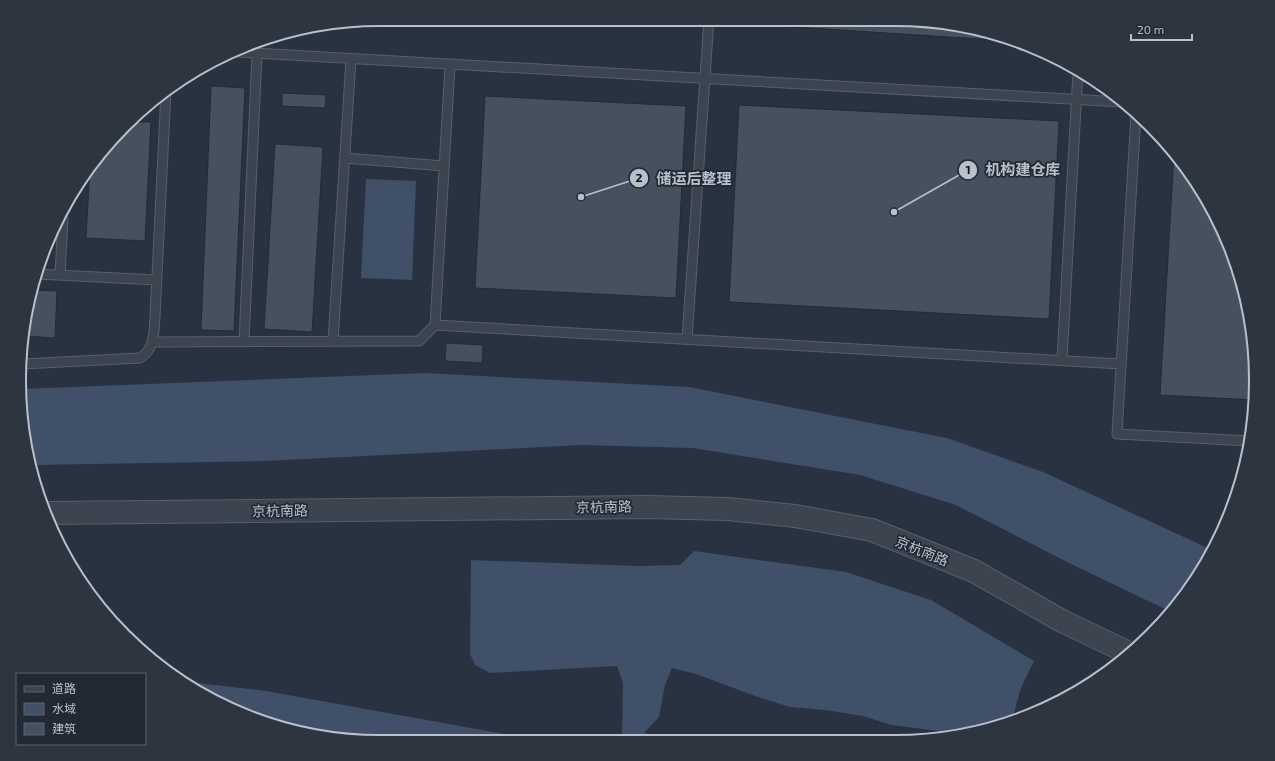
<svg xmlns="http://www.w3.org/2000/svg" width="1275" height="761" font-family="'Exo 2','Noto Sans SC',sans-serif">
	<rect width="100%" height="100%" fill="#283240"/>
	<path fill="#3f5068" d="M366 179 416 181 412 280 361 278Z
		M425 373 689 387 947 438 1043 472 1212 550 1195 582 1169 611 1067 562 956 505 860 475 693 448 582 445 265 461 33 465 20 389Z
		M694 551 846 572 931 600 1034 661 1021 688 1012 720 988 730 964 734 891 725 863 716 825 710 790 707 755 696 696 674 672 668 665 685 659 717 644 733 700 741H597L622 737 623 683 617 666 490 673 475 665 470 654 471 560 638 566 680 565Z
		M180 681 266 691 544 741H357L264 723Z"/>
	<path fill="#45515e" stroke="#232b37" d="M641 19H688V22Z
		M748 20H918L995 35V40L747 24Z
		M211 86 245 88 234 331 201 330Z
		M282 93 326 95 325 108 282 106Z
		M485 96 686 106 676 298 475 288Z
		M739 105 1059 121 1049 319 729 302Z
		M133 122H151L145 241 86 238 90 167 94 161Z
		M275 144 323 147 312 332 264 329Z
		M1174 154 1195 180 1229 242 1249 310 1256 381 1254 400 1160 395Z
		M34 290 57 291 55 338 26 336Z
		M446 343 483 345 482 363 445 361Z"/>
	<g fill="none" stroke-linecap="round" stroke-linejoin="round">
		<g stroke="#575f6a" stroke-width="11">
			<path id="service" d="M238 52 1122 102
				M450 65 435 325 1121 364
				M1136 114 1117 434 1250 441
				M345 158 444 166
				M37 274 157 280
				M60 275 63 219
				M687 339 709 19
				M333 341 351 59
				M152 342 419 341 435 325
				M244 342 257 54
				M1062 360 1078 71
				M22 364 140 358C155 350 154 330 155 316L166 91"/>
		</g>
		<g stroke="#575f6a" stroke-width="24">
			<path id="tertiary" d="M47 513 647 507 728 509 795 516 872 530 974 571 1062 621 1131 654"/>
		</g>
		<use href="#service" stroke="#3c4450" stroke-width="9"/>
		<use href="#tertiary" stroke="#3c4450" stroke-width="22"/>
	</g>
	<g text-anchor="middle" stroke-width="3.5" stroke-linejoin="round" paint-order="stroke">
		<g font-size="14" fill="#b9c0ca" stroke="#212935">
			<text transform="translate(604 507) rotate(-1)" y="5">京杭南路</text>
			<text transform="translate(280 511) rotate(-1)" y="5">京杭南路</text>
			<text transform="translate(922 551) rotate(22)" y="5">京杭南路</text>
		</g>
	</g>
	<path d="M0 0H1275V761H0ZM380 26H895A354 354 0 0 1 1249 380V381A354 354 0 0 1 895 735H380A354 354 0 0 1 26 381V380A354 354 0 0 1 380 26Z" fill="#2d3541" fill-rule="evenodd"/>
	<path fill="none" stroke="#b9c0ca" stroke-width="2" d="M380 26H895A354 354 0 0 1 1249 380V381A354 354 0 0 1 895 735H380A354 354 0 0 1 26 381V380A354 354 0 0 1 380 26Z"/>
	<path fill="none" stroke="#b9c0ca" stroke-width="1.5" d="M894 212L968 170M581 197L639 178"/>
	<g fill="#b9c0ca" stroke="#212935" stroke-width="1.5">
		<circle cx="894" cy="212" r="4"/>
		<circle cx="581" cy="197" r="4"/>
		<circle cx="968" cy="170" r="10"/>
		<circle cx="639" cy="178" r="10"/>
	</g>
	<g font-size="12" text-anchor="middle" font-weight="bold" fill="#111">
		<text x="968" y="174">1</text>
		<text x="639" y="182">2</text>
	</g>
	<g font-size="15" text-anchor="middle" font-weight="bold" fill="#b9c0ca" stroke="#212935" stroke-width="3.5" stroke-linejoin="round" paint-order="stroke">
		<text x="1023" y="175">机构建仓库</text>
		<text x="694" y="184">储运后整理</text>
	</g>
	<rect x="16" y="673" width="130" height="72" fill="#212935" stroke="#5e6571"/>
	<rect x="24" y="686" width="20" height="6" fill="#3c4450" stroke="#5e6571"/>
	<text x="52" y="693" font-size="12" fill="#b9c0ca">道路</text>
	<rect x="24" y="703" width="20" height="12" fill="#3f5068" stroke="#5e6571"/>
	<text x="52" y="713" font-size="12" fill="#b9c0ca">水域</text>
	<rect x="24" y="723" width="20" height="12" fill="#45515e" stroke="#5e6571"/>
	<text x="52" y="733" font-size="12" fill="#b9c0ca">建筑</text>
	<path d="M1131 34v6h61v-6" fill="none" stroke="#b9c0ca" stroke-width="2"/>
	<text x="1137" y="34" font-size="12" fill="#b9c0ca" stroke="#212935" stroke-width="3" paint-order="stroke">20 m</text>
</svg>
